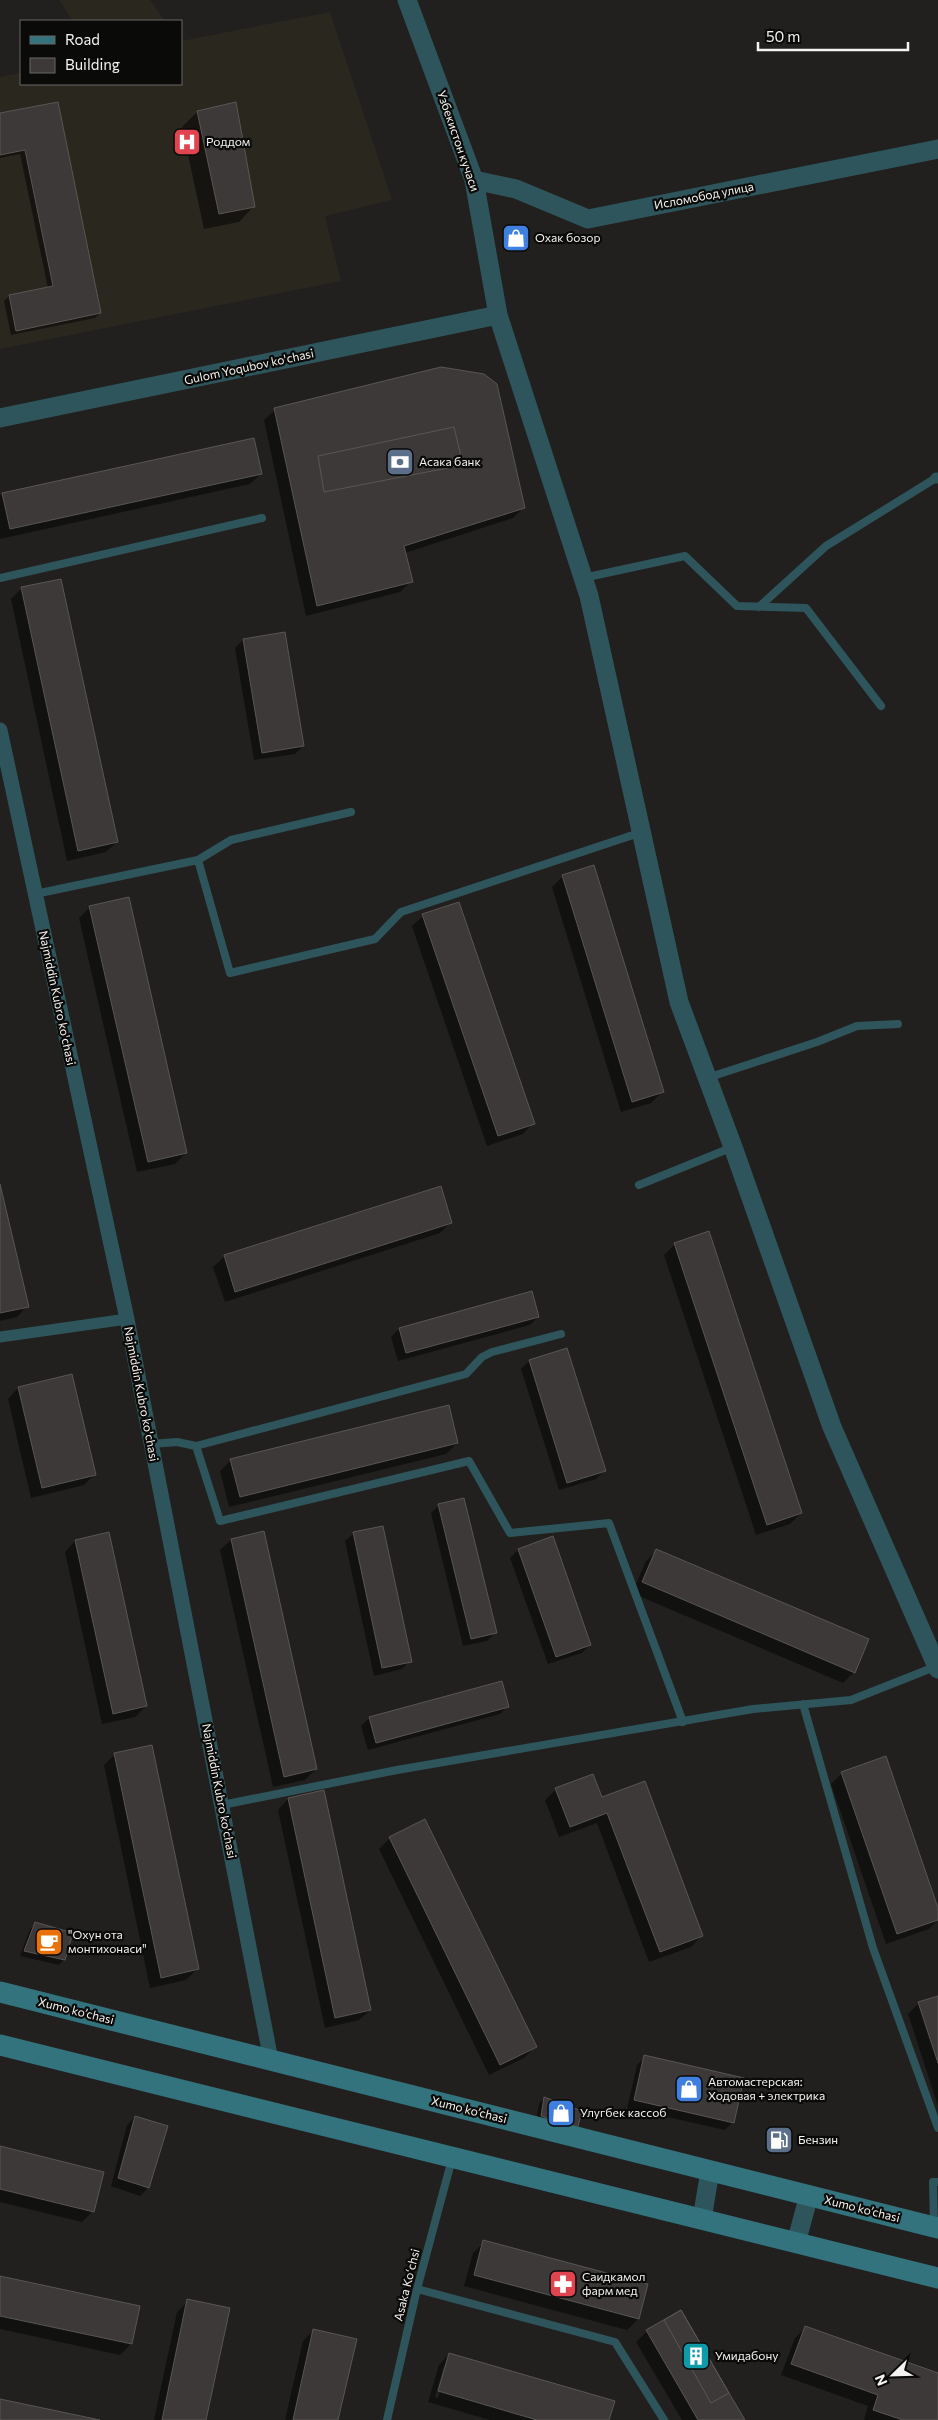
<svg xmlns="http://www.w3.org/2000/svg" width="938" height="2420" font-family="Commissioner,sans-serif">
	<rect width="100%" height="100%" fill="#21201e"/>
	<path fill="#2a271f" d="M59 0H150L165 21H73Z
		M330 12 392 200 325 216 341 281 0 349V77L21 73V84H181V41Z"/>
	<path fill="#0007" fill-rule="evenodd" d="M57 103 100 313 95 318 11 335 4 301 9 296 48 288 20 154 0 158V115Z
		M197 112 254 206 239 222 204 229 182 127Z
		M275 410 524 507 513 518 405 553 411 581 400 592 306 616 264 420Z
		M261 474 250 484 0 539V496L2 494Z
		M22 588 117 842 106 852 67 861 11 599Z
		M284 633 303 746 295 754 254 760 235 648 243 640Z
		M563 876 662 1092 651 1103 621 1112 552 887Z
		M90 907 186 1153 175 1164 137 1172 79 918Z
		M423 916 533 1123 523 1134 487 1146 412 926Z
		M440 1188 451 1222 440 1233 225 1302 213 1267 224 1257Z
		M0 1189 27 1306 17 1317 0 1321Z
		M675 1244 801 1513 790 1524 756 1535 664 1255Z
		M531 1293 538 1317 530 1325 398 1361 391 1337 399 1329Z
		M529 1361 604 1471 596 1479 559 1490 521 1369Z
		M18 1388 94 1475 84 1485 31 1498 8 1399Z
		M457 1443 446 1454 229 1507 220 1471 231 1460Z
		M439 1505 495 1633 487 1641 463 1646 431 1513Z
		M354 1533 410 1661 402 1669 374 1676 345 1541Z
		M231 1540 316 1769 305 1780 273 1787 220 1550Z
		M75 1541 146 1706 135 1717 102 1724 65 1552Z
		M518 1550 590 1645 582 1653 548 1664 510 1558Z
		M657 1550 854 1672 843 1683 632 1593 646 1561Z
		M501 1682 508 1706 500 1714 368 1750 361 1726 369 1718Z
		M115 1754 197 1969 186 1980 150 1988 104 1765Z
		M842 1773 938 1912V1920L929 1929 886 1944 831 1784Z
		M556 1789 602 1799 701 1936 691 1947 649 1962 597 1823 559 1837 545 1800Z
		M288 1799 370 2010 359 2020 325 2028 278 1810Z
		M390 1838 535 2047 524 2058 489 2075 379 1849Z
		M35 1924 64 1959 59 1965 20 1956 30 1929Z
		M938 1997V2106L908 2014 919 2003Z
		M645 2057 733 2122 725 2130 627 2108 637 2065Z
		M544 2098 576 2129 536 2121 539 2104Z
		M135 2117 148 2188 140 2196 111 2186 127 2125Z
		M0 2148 93 2211 82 2222 0 2202Z
		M484 2242 646 2285 638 2319 627 2330 464 2286 473 2253Z
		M0 2277 138 2307 131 2344 120 2355 0 2329Z
		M188 2301 205 2420H154L177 2312Z
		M806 2327 938 2374V2420H864L868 2406 781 2375 795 2338Z
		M314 2330 337 2420H285L303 2341Z
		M647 2331 743 2420H682L636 2342Z
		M449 2354 608 2420H490L428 2402 439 2365ZM444 2366H447L438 2398 435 2397Z"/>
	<path fill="#3c3938" stroke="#595654" d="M58 102 101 313 16 331 9 295 53 286 25 150 0 155V113Z
		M236 102 255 207 219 214 197 111Z
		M441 367 484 374 497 384 525 508 404 546 413 582 317 606 274 408Z
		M454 427 463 465 324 492 318 456Z
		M254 438 262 474 10 529 2 493Z
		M61 579 118 842 78 851 21 587Z
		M285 632 304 746 262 753 243 639Z
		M594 865 664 1092 632 1102 562 875Z
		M129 897 187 1153 148 1162 89 906Z
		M459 902 535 1124 498 1136 422 914Z
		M0 1184 29 1307 0 1313Z
		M441 1186 452 1223 235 1292 224 1255Z
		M709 1231 802 1513 767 1525 674 1243Z
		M532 1291 539 1317 406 1353 399 1328Z
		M567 1348 606 1471 567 1483 529 1360Z
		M72 1374 96 1475 42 1488 18 1387Z
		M449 1405 458 1443 240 1497 230 1459Z
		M464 1498 497 1633 471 1639 438 1504Z
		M383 1526 412 1662 382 1668 353 1532Z
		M264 1531 317 1769 284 1777 231 1539Z
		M109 1532 147 1706 113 1714 75 1540Z
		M553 1536 591 1645 556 1657 518 1549Z
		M656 1549 869 1639 855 1673 642 1582Z
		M502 1681 509 1707 376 1743 369 1717Z
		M152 1745 199 1969 161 1978 114 1753Z
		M886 1756 938 1908V1920L897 1934 841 1772Z
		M593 1774 602 1797 645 1781 703 1936 660 1952 607 1813 570 1827 555 1788Z
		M324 1790 371 2010 335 2018 288 1798Z
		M425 1819 537 2047 500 2065 389 1837Z
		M35 1922 73 1933 65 1960 24 1951Z
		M938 1996V2063L918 2002Z
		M644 2055 744 2078 734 2123 634 2100Z
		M544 2097 582 2111 577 2130 541 2116Z
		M135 2116 168 2126 149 2188 118 2178Z
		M0 2146 104 2172 94 2212 0 2189Z
		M483 2240 648 2284 639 2319 474 2275Z
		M0 2276 140 2306 132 2344 0 2316Z
		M187 2299 230 2308 206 2420H162Z
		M681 2310 729 2393 745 2420H698L646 2330Z
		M681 2310 729 2393 711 2403 664 2320Z
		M805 2326 938 2373V2420H903L873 2410 878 2395 791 2364Z
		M313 2329 357 2339 338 2420H293Z
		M449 2353 615 2401 609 2420H537L438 2391Z
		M0 2399 100 2420H0Z"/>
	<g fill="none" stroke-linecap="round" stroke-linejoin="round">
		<path stroke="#2f555c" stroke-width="8" d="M0 578 262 518
			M583 578 685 556 737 606 806 608 881 706
			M759 607 826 546 936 478
			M198 860 231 840 351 812
			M35 894 198 860 230 973 375 939 401 912 642 832
			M707 1078 817 1042 857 1026 898 1024
			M639 1185 733 1147
			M151 1444 177 1442 196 1446 220 1521 469 1461 510 1533 609 1523 683 1722
			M196 1446 466 1374 482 1357 492 1352 561 1334
			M803 1704 873 1948 938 2128
			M222 1805 397 1770 753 1709 851 1700 937 1666
			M934 2225 933 2182H938
			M417 2289 615 2342 664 2420
			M387 2420 417 2289 452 2159"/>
		<path stroke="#2f555c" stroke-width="11" d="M936 478H938
			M0 1337 127 1319"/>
		<path stroke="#2f555c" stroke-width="15" d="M0 730 127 1319 271 2060"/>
		<path stroke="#2f555c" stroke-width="19" d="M407 0 474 180 498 315 589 596 679 1002 733 1147 832 1427 938 1669
			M474 180 516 189 588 219 938 149
			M0 418 498 315
			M702 2219 710 2171
			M796 2243 809 2195"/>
		<path stroke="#32737e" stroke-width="21" d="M0 1992 938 2228
			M0 2045 938 2278"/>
	</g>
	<defs>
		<g id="hospital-square" transform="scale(1.4375)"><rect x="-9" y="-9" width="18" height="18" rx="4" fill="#e0444e" stroke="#0a0a09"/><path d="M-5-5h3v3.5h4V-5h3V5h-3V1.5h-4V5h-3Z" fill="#fff"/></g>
		<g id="shop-square" transform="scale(1.4375)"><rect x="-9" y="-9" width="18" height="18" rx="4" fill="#3f7fe0" stroke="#0a0a09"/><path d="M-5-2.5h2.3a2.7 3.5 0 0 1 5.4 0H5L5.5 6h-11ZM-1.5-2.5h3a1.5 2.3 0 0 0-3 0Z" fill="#fff"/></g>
		<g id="bank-square" transform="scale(1.4375)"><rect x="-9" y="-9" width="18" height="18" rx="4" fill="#5c6f8a" stroke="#0a0a09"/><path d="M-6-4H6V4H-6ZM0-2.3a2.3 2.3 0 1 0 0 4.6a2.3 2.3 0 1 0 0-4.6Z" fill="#fff"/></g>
		<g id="cafe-square" transform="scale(1.4375)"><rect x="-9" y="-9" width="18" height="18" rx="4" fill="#e8710a" stroke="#0a0a09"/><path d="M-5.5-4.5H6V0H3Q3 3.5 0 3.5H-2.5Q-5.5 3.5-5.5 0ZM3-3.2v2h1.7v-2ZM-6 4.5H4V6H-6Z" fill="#fff"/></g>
		<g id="fuel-square" transform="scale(1.4375)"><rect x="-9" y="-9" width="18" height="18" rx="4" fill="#5c6f8a" stroke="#0a0a09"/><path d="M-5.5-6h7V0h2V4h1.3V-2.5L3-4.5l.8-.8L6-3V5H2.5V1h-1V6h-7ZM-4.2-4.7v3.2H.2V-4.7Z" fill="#fff"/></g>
		<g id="pharmacy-square" transform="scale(1.4375)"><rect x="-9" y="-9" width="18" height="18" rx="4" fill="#e0444e" stroke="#0a0a09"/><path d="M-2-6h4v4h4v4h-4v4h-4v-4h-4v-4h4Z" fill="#fff"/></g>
		<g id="building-square" transform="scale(1.4375)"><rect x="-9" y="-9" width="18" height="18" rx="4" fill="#0f9aa8" stroke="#0a0a09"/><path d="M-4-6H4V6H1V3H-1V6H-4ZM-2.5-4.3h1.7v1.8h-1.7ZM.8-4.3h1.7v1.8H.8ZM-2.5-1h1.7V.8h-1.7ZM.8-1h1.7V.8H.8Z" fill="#fff"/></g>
	</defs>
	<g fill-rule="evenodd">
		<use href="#hospital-square" x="187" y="142"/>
		<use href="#shop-square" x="516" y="238"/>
		<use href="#bank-square" x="400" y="462"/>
		<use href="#cafe-square" x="49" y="1942"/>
		<use href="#shop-square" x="689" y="2089"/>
		<use href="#shop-square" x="561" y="2113"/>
		<use href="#fuel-square" x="779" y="2140"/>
		<use href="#pharmacy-square" x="563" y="2284"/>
		<use href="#building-square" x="696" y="2356"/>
	</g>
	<g text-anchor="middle" stroke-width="4.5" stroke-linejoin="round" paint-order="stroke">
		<g font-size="12" fill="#f4f3f1" stroke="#0a0a09">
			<text transform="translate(458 141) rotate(71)" y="4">Узбекистон кучаси</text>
			<text transform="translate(704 196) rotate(-11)" y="4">Исломобод улица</text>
			<text transform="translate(249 367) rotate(-12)" y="4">Gulom Yoqubov ko'chasi</text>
			<text transform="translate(57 998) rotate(78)" y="4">Najmiddin Kubro ko'chasi</text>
			<text transform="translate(141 1394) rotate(79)" y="4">Najmiddin Kubro ko'chasi</text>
			<text transform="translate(219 1791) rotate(79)" y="4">Najmiddin Kubro ko'chasi</text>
			<text transform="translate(76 2011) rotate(14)" y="4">Xumo ko’chasi</text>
			<text transform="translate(469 2110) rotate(14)" y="4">Xumo ko’chasi</text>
			<text transform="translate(862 2209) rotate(14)" y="4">Xumo ko’chasi</text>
			<text transform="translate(407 2285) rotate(-76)" y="4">Asaka Koʻchsi</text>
		</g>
		<g font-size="12" fill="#f4f3f1" stroke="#0a0a09" text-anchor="start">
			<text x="206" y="146">Роддом</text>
			<text x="535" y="242">Охак бозор</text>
			<text x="419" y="466">Асака банк</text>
			<text x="68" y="1939">"Охун ота<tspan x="68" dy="14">монтихонаси"</tspan></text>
			<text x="708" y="2086">Автомастерская:<tspan x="708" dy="14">Ходовая + электрика</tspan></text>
			<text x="580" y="2117">Улугбек кассоб</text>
			<text x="798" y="2144">Бензин</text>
			<text x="582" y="2281">Саидкамол<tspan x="582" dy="14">фарм мед</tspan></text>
			<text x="715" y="2360">Умидабону</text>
		</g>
	</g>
	<rect x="20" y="20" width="162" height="65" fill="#0a0a09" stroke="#686766"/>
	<rect x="30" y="36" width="25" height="8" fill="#32737e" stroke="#686766"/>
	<text x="65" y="45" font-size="15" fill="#f4f3f1">Road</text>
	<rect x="30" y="58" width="25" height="15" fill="#3c3938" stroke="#686766"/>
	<text x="65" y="70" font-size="15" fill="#f4f3f1">Building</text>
	<g transform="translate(893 2375) rotate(247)" stroke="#0a0a09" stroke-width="4" paint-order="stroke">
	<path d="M0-4L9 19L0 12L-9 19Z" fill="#f4f3f1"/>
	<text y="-8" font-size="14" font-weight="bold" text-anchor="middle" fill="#f4f3f1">N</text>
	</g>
	<path d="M758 42v8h150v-8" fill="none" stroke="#f4f3f1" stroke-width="2.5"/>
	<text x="766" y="42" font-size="15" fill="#f4f3f1" stroke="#0a0a09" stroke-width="4" paint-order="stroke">50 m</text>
</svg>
